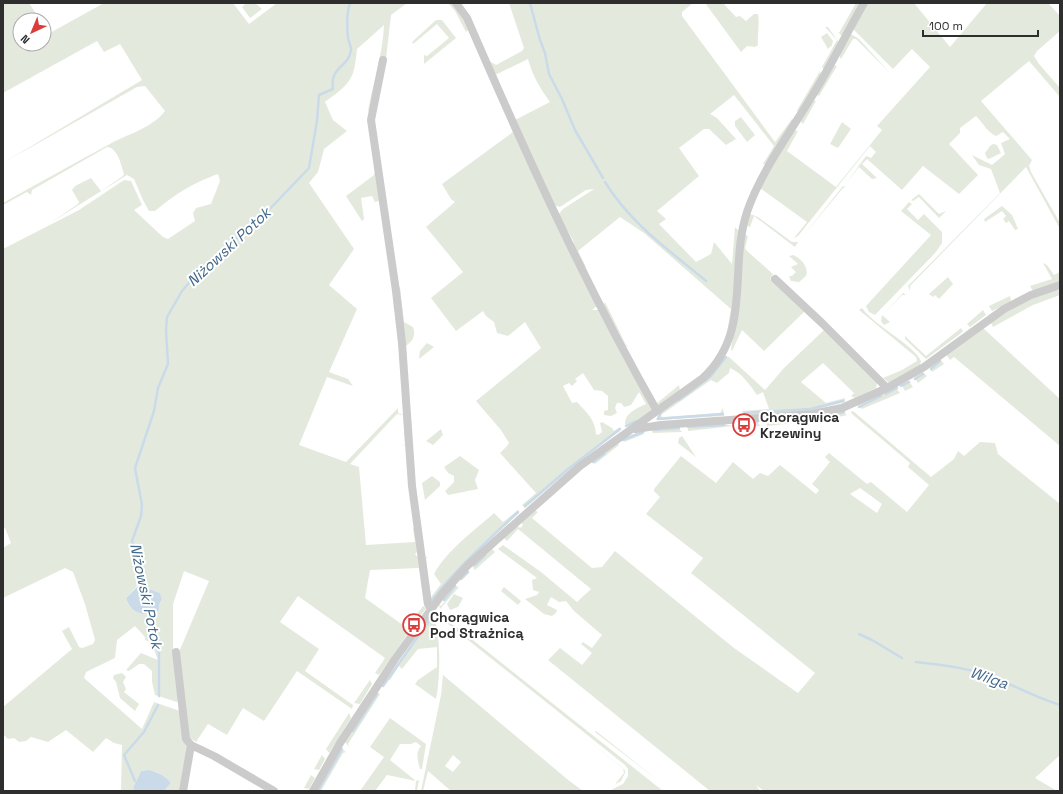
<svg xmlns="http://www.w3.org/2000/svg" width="1063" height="794" font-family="'Space Grotesk',sans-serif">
	<rect width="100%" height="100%" fill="#fff"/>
	<path fill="#e3eadd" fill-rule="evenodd" d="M3 3H29L40 20H20V44H44V27L48 34 104 3H233L249 24 277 3H407L391 15 386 59 381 60 369 110 368 111C373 82 383 54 384 25L357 49C354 80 351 83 325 102L333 120 347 131 324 149 318 172 309 183 354 249 329 285 357 309 329 372 348 379 353 386 327 377 299 445 346 462 398 408V413L405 415V445L402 446 405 444 403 415 397 414 350 464 359 467 366 545 415 542 413 528 416 527 419 550 415 554 421 560 425 602 424 605 419 568 370 570 365 598 407 628 423 606 426 608 425 610 415 623H413L411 626 412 628 379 675 375 673 385 658 298 596 280 622 319 649 305 671 353 705 352 709 297 671 264 721 243 708 227 735 208 724 196 742 190 738 188 732 179 652 209 581 184 571 173 604V652L178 699 177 702 155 695 152 682V671L144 664H139L129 671 126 670 141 653 158 660 151 642 145 640V637L135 626 117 640 115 658 86 672 84 678 142 729 154 702 180 711 183 735 188 747 180 791H164L171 783C163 773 153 769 141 771L133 788 135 791H121L122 745 114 743 106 738 93 752 66 730 48 742 31 737 26 741 19 742 14 738 8 739 3 734V707L72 649 62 631 69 627 79 647 82 648 93 644 95 640 85 604 73 572 65 568 3 598V548L11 543 5 528H3V249L79 210 124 180 131 181 142 205 134 210 163 237 168 239 195 221 193 213 196 208 211 204 220 181 218 174C191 184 177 193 155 211H149L143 200 134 179 127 175 50 223 78 204 79 202 72 190 75 186 91 178 101 191 123 176 124 174C121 165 118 148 107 147L32 190 31 195 27 192 3 205V203C38 183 73 164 108 145 127 134 151 129 165 111L145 86 137 87 3 163 142 80 120 44 104 52 97 41 3 93ZM138 585 160 593 162 599 159 605V610C145 619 130 613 126 598Z
		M246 3H255L262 9 250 18 242 7Z
		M448 3H454L458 7 468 30 466 32 455 11Z
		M509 3H693L682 12V16L775 142 792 119 793 120 767 165 763 164 774 146 734 95 710 114 717 118 736 139 726 145 709 129H704L679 148 699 176 657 211 666 219 659 224 696 262 711 254 714 242 732 264 735 227 738 230 734 293 729 333 725 332H727L731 309 644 233 620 217 578 251 586 267 583 266 572 245 574 244 573 240 558 215 563 209 594 189 586 190 560 207 554 205 515 120 550 102C540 88 532 75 528 59L495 75 489 61 496 65 522 51 524 48Z
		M705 3H723L736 17 740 16 746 21 754 14H758C760 24 757 34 758 45L755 47 747 46 741 52Z
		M856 3H861L842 36 835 30 839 33Z
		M866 3H914L950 47 987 3H1048L1060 16V31L1037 51 1034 56 1039 64 1060 88V97L1029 61 981 101 1032 160 1029 166 1031 172 1060 223V229L1026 167 910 286V291L908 286 1000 193 991 169 979 165 972 155 992 165 1005 154 1001 143 1010 139 1003 132 996 136C987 132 983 123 976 116L960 128V133L949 144 978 175 959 194 923 166 902 190 867 159 862 164 877 178 872 179 859 167 847 182 866 156 871 158 876 152 870 146 798 236 794 238 807 222 760 188 794 130 798 131 787 151 836 187 882 130 877 126 930 67 912 49 893 69 854 30V26Z
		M436 20H442L456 38 424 64V55L427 56 449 38 437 24 413 44 412 42Z
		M825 27H828L840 44 825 70 822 67 837 40Z
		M827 33 833 41 832 45 828 49 821 37Z
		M851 34 859 39 890 73 856 39H853L841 59 839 55Z
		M833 65 837 66 819 96 816 94Z
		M820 71 821 75 799 110 796 112Z
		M813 100 816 101 803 124 800 121Z
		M741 117 755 135 747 142 735 126V121Z
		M507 118 597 306 592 310H600L653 408 651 412 628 427 625 424C625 413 637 408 646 404L639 392 631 405 624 407 621 403H617L615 408 617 413 611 416 604 415V411L608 410V396L602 391 594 390 583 373 575 379 577 381 572 386 569 383 563 386 572 403 577 402C587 413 595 419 596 434L598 435 602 432 600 423 602 422 612 428 614 431 620 427 621 430 583 459 525 508 522 505 536 493 500 453 507 446 509 443 501 430 476 401 541 348 525 322 508 336 497 333 494 322 486 316 483 311 456 331 431 298 463 272 426 227 455 202 451 199 442 184 513 132Z
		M842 122 851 129 838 148 830 144Z
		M993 144 997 145 1001 153 989 159 987 158 985 153 990 146Z
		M374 173 377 175 379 201 375 202 372 196 361 198 364 219 362 221 346 196 374 175Z
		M843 186 846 187 843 188 804 235Z
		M919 194 939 214 946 211 939 218 919 197 913 201 911 200Z
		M909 202 912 204 907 209 918 220 924 214 942 232V243L936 252 875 315 869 312 866 306 931 235 901 211Z
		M1002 206 1012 215 1018 229 1015 230 1009 221 1006 223 1003 219 1006 216 1002 211 985 222 984 219Z
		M750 214 758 217 792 242H798L795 247 754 216 750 227 745 225Z
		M743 234 748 236 745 248 747 251 773 274 770 279 797 302 805 311 764 351 742 330 732 351 731 349 735 326Z
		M793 255C801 258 809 267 806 276L799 282 791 281 789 276H792L796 272 791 267 798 264 789 256Z
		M1043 263 1047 265 1054 275 1060 272V281L1033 291 1030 286 1052 279Z
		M948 277 953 284 939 299 935 295 933 297 929 294Z
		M400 287 404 322 413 327C416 335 413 342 405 346L398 288Z
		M1058 289 1060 295 1033 305 993 327 990 321 1030 299Z
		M903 293 906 295H902L882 315 890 322 884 325 881 321 882 315Z
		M1010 296 1011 300 1010 302 992 311 989 306Z
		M605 302 626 345 629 347 626 346 604 305Z
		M862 308C876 327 913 344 921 361L920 365 891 382H888L883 378 902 370 917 361 916 357 859 310Z
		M983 310 986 315 970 327 967 324Z
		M982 327 1060 399V446L954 357 950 360 946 354Z
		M961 328 963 331 960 334 926 359 905 339V336L926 356Z
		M824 330 877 383 876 388 855 398 851 396 854 393 823 363 801 382 826 403 845 398V402L810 411 744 415 742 411 769 409 763 392 757 395C750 385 742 373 730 368L729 373 717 383 711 380 661 415 662 417 720 413 723 408 724 416 656 420 659 413 717 368 725 357H729L765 390 784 368Z
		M427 343 434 347 419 359 420 351Z
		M940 359 944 364 932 372 929 367Z
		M922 371 927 376 918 383 914 377Z
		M908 380 913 387 905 391 901 384Z
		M679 385 680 391 660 406 655 405Z
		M895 387 900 393 862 409 857 405Z
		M842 411 847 415 821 421V416Z
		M853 411 931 477 954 459 958 451 964 456 980 442 995 443 998 454 1060 504V755L1035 778 1057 791H764L756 785 760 791H710L548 660 560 648 582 665 592 653 581 644 583 642 592 648 602 635 574 611 566 601 559 602 551 597 547 605 557 610 556 613 552 616 544 614 525 599 537 595 539 592 533 590 532 580 537 578 498 549 503 545 541 572 577 602 591 589 518 529 507 541 503 537 516 525 520 528 523 525 520 521 534 510 538 512 532 518 592 568 602 567 615 551 734 648 798 693 815 673 691 573 703 558 646 514 660 497 654 491V489L681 456 716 483 733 462 753 479 760 473 768 476 780 465 816 494 819 490 812 484 830 462 825 457 829 453 867 484 871 482 907 512 929 485 908 467 910 463 852 414 851 412ZM860 488 882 504 877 513 850 494Z
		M789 419 793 423 767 426 766 421Z
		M757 421 760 426 750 427 749 432 739 426 741 424V426H746L747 422Z
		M724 424 733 426 688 431V426Z
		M678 427 682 432 653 433 650 429Z
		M441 429 443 435 433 445 426 441Z
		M642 431 644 434 624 442 623 438Z
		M682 436 696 457 678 443 679 438Z
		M617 442 619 445 595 464 592 461Z
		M460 456 479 470 475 480 478 489 448 495 445 491 454 482V476L448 473 444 467Z
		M432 476 440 482V486L425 500 422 483Z
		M518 510 519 513 472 556 433 601 430 600 425 558 428 556 426 559 431 597 441 584 434 574C447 550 474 531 494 513L503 522Z
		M491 548 495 552 475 570 472 566Z
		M454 586 459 587 440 609 439 605 441 606 445 601 443 599Z
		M504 587 521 601 518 605 501 591Z
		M454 594 463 598 458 607 450 610 447 604Z
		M432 615C442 629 440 682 436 699L415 684 418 680 437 667V647L418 649 402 669 399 666 390 680 387 678Z
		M443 618 459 629 663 791H609L623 784 628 776V769L625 765 443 620Z
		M122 673 126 677 123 682 126 689 124 692 139 704 135 711 120 698 116 682 113 678 114 675Z
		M443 675 567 779 583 791H451L428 771 423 791H421L441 695ZM453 755 461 762 453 772 445 766Z
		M370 680 372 684 360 704 354 703Z
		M377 692 380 694 348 744 349 747 345 742Z
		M349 713 351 718 329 753 326 749Z
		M390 718 426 744 422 769H420C418 761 415 753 421 746L416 742 411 744H400L390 760 416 781 419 780 417 791H415L416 781 387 775 375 791H360L384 757 370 747Z
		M596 731 660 782 595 732Z
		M589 741 625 770V773L621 781 615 784 624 773 623 768Z
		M340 748 346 752 343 753 321 791H317Z
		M322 755 325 759 319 770 314 769Z
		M311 775 315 778 309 789 304 788Z"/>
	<path fill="#cadae9" d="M139 585 160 593 162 599 159 605V610C145 619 130 613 126 598Z
		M148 770C158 772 165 775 171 783L164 791H135L133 788 141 771Z"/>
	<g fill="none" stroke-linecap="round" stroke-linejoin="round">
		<path stroke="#cadae9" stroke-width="2.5" d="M530 3 540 40 545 53 549 74 562 99 575 130 603 178
			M605 182C631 224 669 250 706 281
			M931 369 940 361
			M915 379 923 374
			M901 386 909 382
			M886 394 897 388
			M679 400 711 376 726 357
			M859 407 881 396
			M661 412 658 419 723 414
			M745 413 810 409 843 401
			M820 418 844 412
			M800 420 810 419
			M766 422 788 420
			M747 423 757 422
			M626 426 636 421
			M688 427 724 425
			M654 430 679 428
			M623 440 643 432
			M593 462 604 454
			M525 506 568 469 620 429
			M475 565 485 555
			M461 579 468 572
			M146 590 137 563 132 541 141 516 142 505 135 468 154 411 158 388 168 364 166 330 167 317 182 291 200 270 263 216 309 168 317 121 319 95 333 89C330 65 348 69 351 50 351 47 349 42 348 38 347 28 347 12 350 3
			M432 600C458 567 488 540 518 512
			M444 600 455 586
			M151 613 159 641V696
			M859 634 872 640 902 658
			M916 662C943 665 970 668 995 678 1017 687 1037 698 1060 705
			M383 686 431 618
			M353 731 377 694
			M135 781 124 755 144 732 158 705
			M318 791 342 749"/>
		<path stroke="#cbcbcb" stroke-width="8" d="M456 3 467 18C525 152 585 285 657 411
			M383 60 371 120 396 291 402 343 412 486 428 604 431 609
			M775 279 823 324 887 388
			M636 429 661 425 812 414 842 408 887 388 924 367 1004 309 1031 295 1060 285
			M176 652 186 739 191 745 183 791
			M191 745 214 756 274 791
			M313 791 340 743 395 659 443 593 467 566 580 466 703 378C753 331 728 270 747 212 760 173 791 131 812 96 831 66 846 34 864 3"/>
	</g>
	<defs>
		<g id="bus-ring" transform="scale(1.15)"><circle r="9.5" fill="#fff" stroke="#d93e3c" stroke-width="1.5"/><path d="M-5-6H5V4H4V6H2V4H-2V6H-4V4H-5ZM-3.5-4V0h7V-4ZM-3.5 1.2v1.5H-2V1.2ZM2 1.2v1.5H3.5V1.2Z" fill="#d93e3c"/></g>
	</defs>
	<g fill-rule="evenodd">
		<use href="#bus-ring" x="744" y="425"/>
		<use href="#bus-ring" x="414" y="625"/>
	</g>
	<g text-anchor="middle" stroke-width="4" stroke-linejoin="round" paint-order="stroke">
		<g font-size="14" font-weight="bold" fill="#2e2e2e" stroke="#fff" text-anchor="start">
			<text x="760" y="422">Chorągwica<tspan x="760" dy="16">Krzewiny</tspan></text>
			<text x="430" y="622">Chorągwica<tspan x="430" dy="16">Pod Strażnicą</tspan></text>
		</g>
		<g font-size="15" font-style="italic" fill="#42688a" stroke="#fff">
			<text transform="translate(229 247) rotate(-43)" y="5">Niżowski Potok</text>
			<text transform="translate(146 596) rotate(78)" y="5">Niżowski Potok</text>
			<text transform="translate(989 678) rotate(19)" y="5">Wilga</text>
		</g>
	</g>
	<rect width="1063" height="794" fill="none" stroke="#2e2e2e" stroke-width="8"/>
	<g transform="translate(32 32) rotate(224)"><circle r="19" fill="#ffffff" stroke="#ababab"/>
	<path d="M0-3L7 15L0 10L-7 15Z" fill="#d93e3c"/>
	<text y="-6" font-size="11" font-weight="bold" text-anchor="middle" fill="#2e2e2e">N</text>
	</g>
	<path d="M923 30v6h115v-6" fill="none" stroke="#2e2e2e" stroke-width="2"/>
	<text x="929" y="30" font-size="12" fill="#2e2e2e" stroke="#ffffff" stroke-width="3" paint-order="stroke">100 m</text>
</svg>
